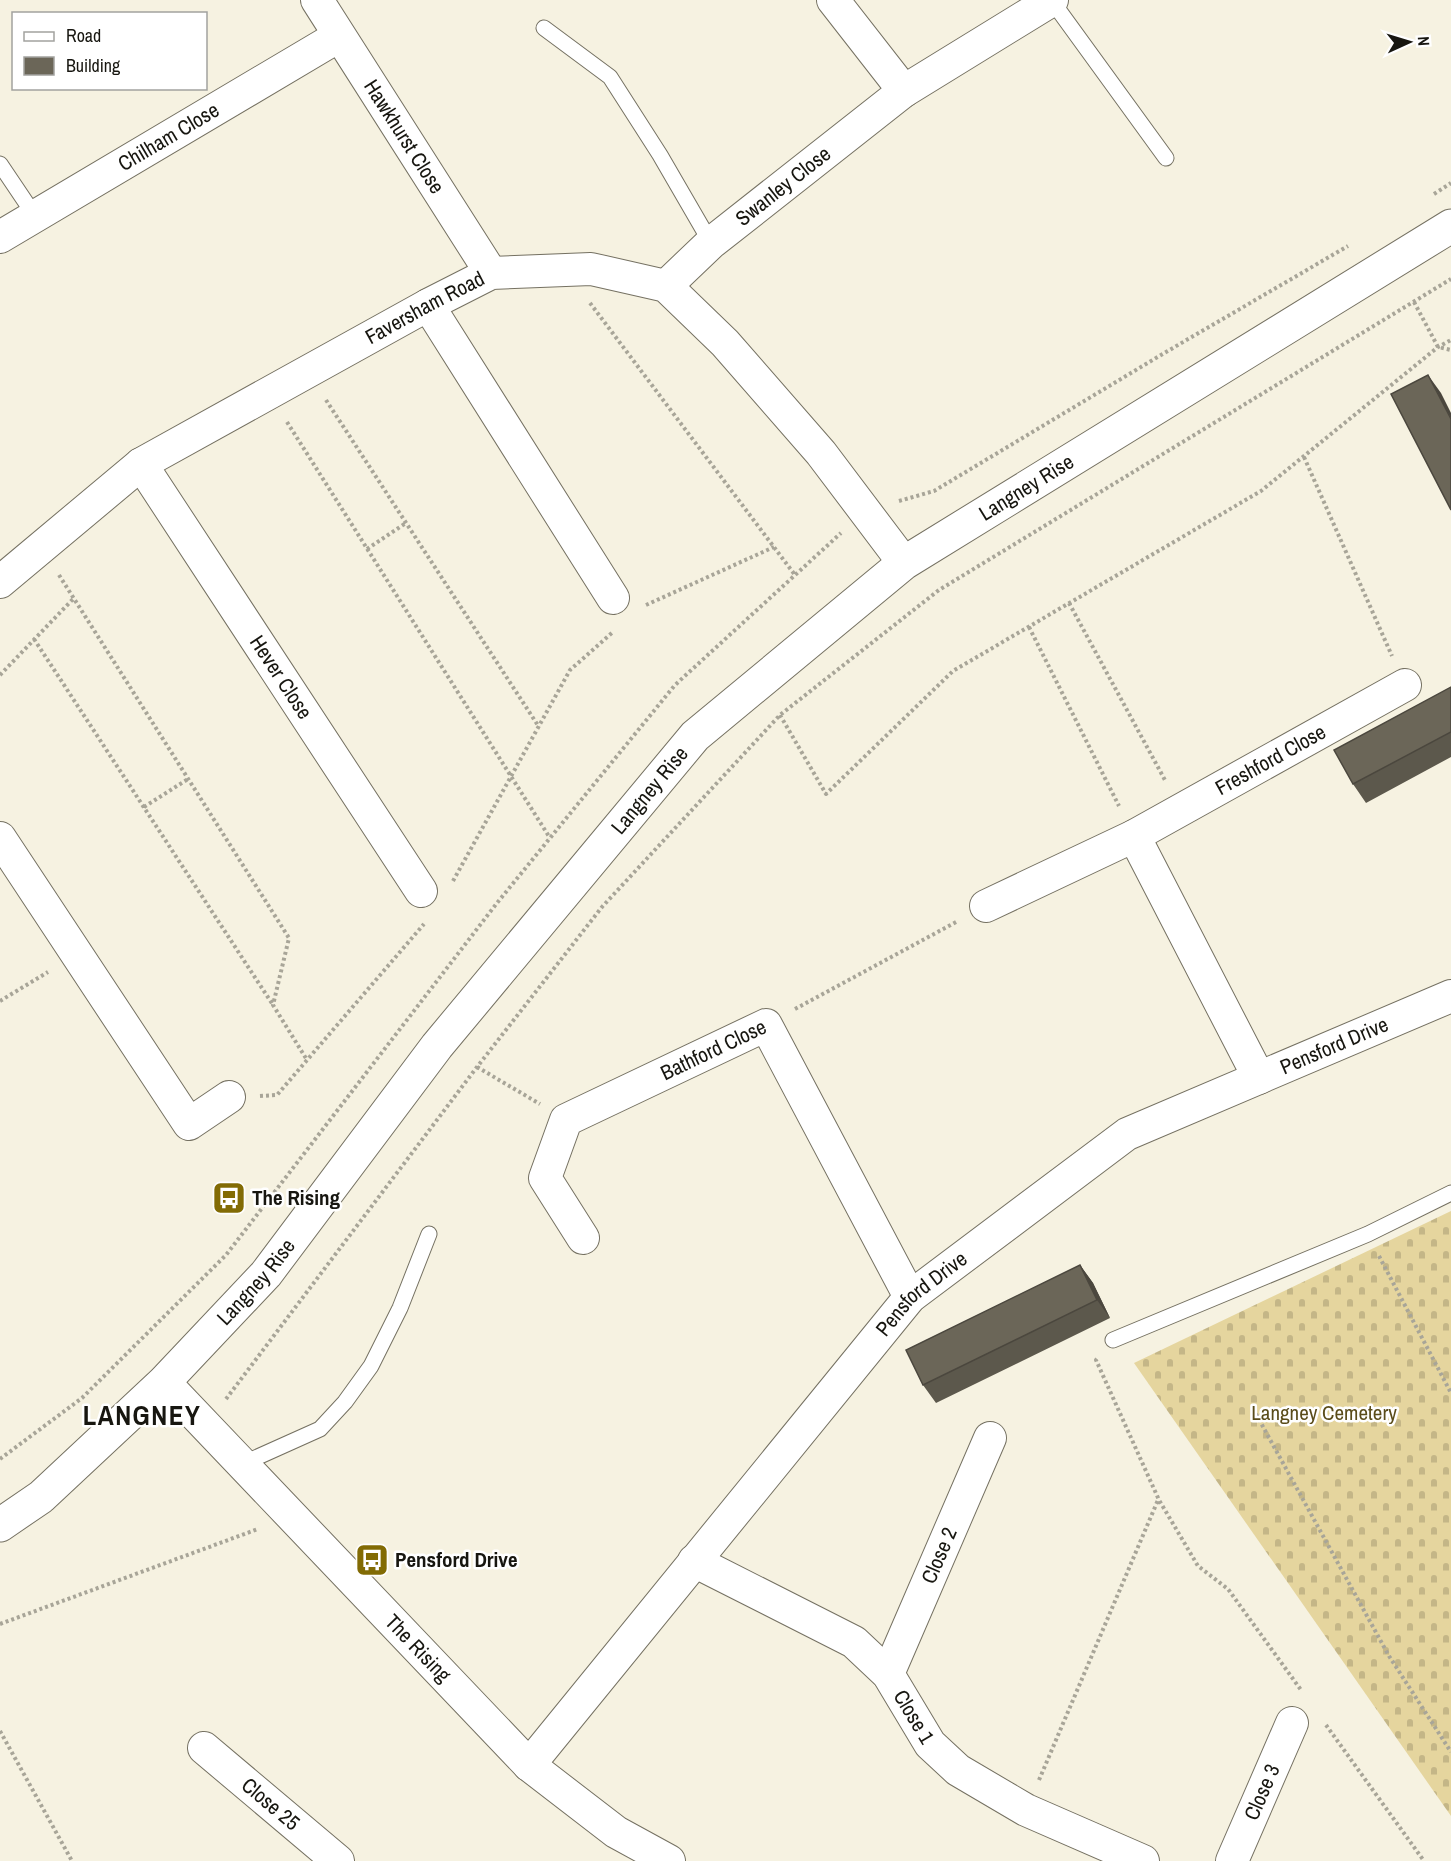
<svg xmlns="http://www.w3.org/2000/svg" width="1451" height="1861" font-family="'Archivo Narrow',sans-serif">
	<defs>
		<pattern id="cemetery-stones" width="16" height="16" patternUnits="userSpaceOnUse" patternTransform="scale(1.5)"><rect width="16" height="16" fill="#e5d59e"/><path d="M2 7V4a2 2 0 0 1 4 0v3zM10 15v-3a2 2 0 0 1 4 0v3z" fill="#c4b687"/></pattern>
	</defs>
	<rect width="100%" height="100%" fill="#f6f2e1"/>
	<path fill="url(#cemetery-stones)" d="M1451 1211V1816L1134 1363Z"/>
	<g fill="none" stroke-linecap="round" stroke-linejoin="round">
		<g stroke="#757162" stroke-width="17">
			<path id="lane" d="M1052 1 1166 158
				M544 28 610 77 660 155 711 243
				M0 164 35 216
				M1113 1340 1368 1234 1451 1193
				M242 1464 320 1429 345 1402 371 1366 400 1308 429 1234"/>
		</g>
		<g stroke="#757162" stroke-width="34">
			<g id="street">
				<path id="s1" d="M317 0 491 273"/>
				<path d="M833 0 904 91"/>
				<path id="s2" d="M0 237 339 36"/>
				<path id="s3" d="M666 286 711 243 904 91 1052 0"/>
				<path d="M428 305 613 598"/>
				<path id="s4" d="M141 464 421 891"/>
				<path id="s5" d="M0 582 141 464 428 305 491 273 591 269 666 286 725 343 821 453 904 563"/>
				<path d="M1134 836 1259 1078"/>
				<path d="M0 838 189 1124 229 1097"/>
				<path id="s6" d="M986 906 1134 836 1405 685"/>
				<path id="s7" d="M583 1238 545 1178 566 1120 766 1025 910 1297"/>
				<path id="s8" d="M164 1382 529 1765 616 1832 669 1861"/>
				<path id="s9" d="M694 1561 854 1642 888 1674 930 1744 958 1770 1026 1810 1143 1861"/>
				<path id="s10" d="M888 1674 990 1438"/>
				<path id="s11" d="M204 1748 338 1861"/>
				<path id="s12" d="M529 1765 910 1297 1127 1134 1451 996"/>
				<path id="s13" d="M1232 1861 1292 1723"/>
			</g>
		</g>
		<g stroke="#757162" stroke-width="35">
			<g id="secondary">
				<path id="s14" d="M0 1525 41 1497 164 1382 266 1274 437 1046 695 736 904 563 1451 226"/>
			</g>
		</g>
		<path stroke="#a8a598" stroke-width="4" stroke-dasharray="3 3" stroke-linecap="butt" d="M1434 194 1451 183
			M1414 302 1438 347 1451 350
			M590 303 795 575
			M326 400 539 727
			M287 422 550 838
			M1304 457 1392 656
			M899 501 934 491 1166 352 1348 246
			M367 549 406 523
			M59 575 289 938 273 1005 307 1060
			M1069 603 1166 782
			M646 605 774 547
			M1029 627 1119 806
			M34 639 273 1005
			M0 675 74 598
			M780 715 826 794 953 671 1261 491 1438 347 1451 340
			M144 807 188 779
			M453 881 570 670 613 632
			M0 1001 48 972
			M795 1009 958 921
			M477 1067 540 1104
			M260 1096 277 1095 424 924
			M1379 1256 1451 1393
			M1097 1359 1096 1360 1159 1500 1198 1566 1228 1589 1301 1690
			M226 1399 477 1067 602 907 780 715 939 590 1451 279
			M1256 1414 1389 1656 1451 1752
			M0 1459 82 1398 226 1255 497 903 675 685 841 533
			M0 1624 258 1529
			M1326 1725 1424 1861
			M0 1731 72 1861
			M1039 1780 1158 1500"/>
		<use href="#lane" stroke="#fff" stroke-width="15"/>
		<use href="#street" stroke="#fff" stroke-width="32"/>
		<use href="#secondary" stroke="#fff" stroke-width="33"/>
	</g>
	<path fill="#5c584c" d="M1451 687V757L1366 803 1353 784Z
		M1080 1265 1093 1283 1110 1318 936 1403 923 1385Z"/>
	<path fill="#4b473e" d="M1428 375 1441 393 1451 413V419Z
		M1080 1265 1093 1283 1110 1318 1097 1300Z"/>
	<path fill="#6b6658" stroke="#4b473e" stroke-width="1.5" d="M1428 375 1451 419V510L1391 394Z
		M1451 687V732L1353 784 1334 750Z
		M1080 1265 1097 1300 923 1385 906 1350Z"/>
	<defs>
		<g id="bus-square" transform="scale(1.725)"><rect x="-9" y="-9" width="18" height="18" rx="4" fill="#826b04" stroke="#fff"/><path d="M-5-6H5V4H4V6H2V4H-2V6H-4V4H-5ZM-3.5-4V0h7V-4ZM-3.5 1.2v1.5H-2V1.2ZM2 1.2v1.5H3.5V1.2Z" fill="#fff"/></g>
	</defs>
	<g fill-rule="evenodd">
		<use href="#bus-square" x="229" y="1198"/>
		<use href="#bus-square" x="372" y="1560"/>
	</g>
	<g text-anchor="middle" stroke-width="5" stroke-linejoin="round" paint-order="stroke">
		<g font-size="21" fill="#171610" stroke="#fff">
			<text dy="7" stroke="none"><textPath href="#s2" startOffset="196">Chilham Close</textPath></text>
			<text dy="7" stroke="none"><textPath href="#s1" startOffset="162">Hawkhurst Close</textPath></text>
			<text dy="7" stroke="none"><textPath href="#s3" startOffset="154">Swanley Close</textPath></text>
			<text dy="7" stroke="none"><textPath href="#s5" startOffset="508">Faversham Road</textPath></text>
			<text dy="7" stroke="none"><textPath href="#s14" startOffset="1470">Langney Rise</textPath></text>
			<text dy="7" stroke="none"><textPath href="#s4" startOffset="255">Hever Close</textPath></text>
			<text dy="7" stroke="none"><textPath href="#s6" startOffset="320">Freshford Close</textPath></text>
			<text dy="7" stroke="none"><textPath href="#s14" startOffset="984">Langney Rise</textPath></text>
			<text dy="7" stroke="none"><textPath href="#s12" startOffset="1100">Pensford Drive</textPath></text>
			<text dy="7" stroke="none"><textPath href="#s7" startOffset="296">Bathford Close</textPath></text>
			<text dy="7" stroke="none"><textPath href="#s14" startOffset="354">Langney Rise</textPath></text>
			<text dy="7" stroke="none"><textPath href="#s12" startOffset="614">Pensford Drive</textPath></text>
			<text dy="7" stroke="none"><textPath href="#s10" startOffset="129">Close 2</textPath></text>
			<text dy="7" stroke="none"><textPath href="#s8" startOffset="368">The Rising</textPath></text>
			<text dy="7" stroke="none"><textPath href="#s9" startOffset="276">Close 1</textPath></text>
			<text dy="7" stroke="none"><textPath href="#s13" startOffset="75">Close 3</textPath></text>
			<text dy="7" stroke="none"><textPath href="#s11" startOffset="87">Close 25</textPath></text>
		</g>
		<g font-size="21" font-weight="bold" fill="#171610" stroke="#fff" text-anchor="start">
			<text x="252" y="1205">The Rising</text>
			<text x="395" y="1567">Pensford Drive</text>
		</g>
		<g font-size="21" fill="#5a4c1a" stroke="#fff">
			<text x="1324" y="1420">Langney Cemetery</text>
		</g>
		<g font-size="27" font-weight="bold" letter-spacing="1.5" fill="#171610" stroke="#fff">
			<text x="142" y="1425">LANGNEY</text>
		</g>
	</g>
	<rect x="12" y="12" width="195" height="78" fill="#ffffff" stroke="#a2a29f" stroke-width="1.5"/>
	<rect x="24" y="32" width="30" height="9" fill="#ffffff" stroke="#a2a29f" stroke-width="1.5"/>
	<text x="66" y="42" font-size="18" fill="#171610">Road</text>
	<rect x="24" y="57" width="30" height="18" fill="#6b6658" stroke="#a2a29f" stroke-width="1.5"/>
	<text x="66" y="72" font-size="18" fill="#171610">Building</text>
	<g transform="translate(1409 42) rotate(86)" stroke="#ffffff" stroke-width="4.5" paint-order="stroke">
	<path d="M0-4.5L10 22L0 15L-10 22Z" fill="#171610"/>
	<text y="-9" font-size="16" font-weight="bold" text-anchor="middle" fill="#171610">N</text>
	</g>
</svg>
